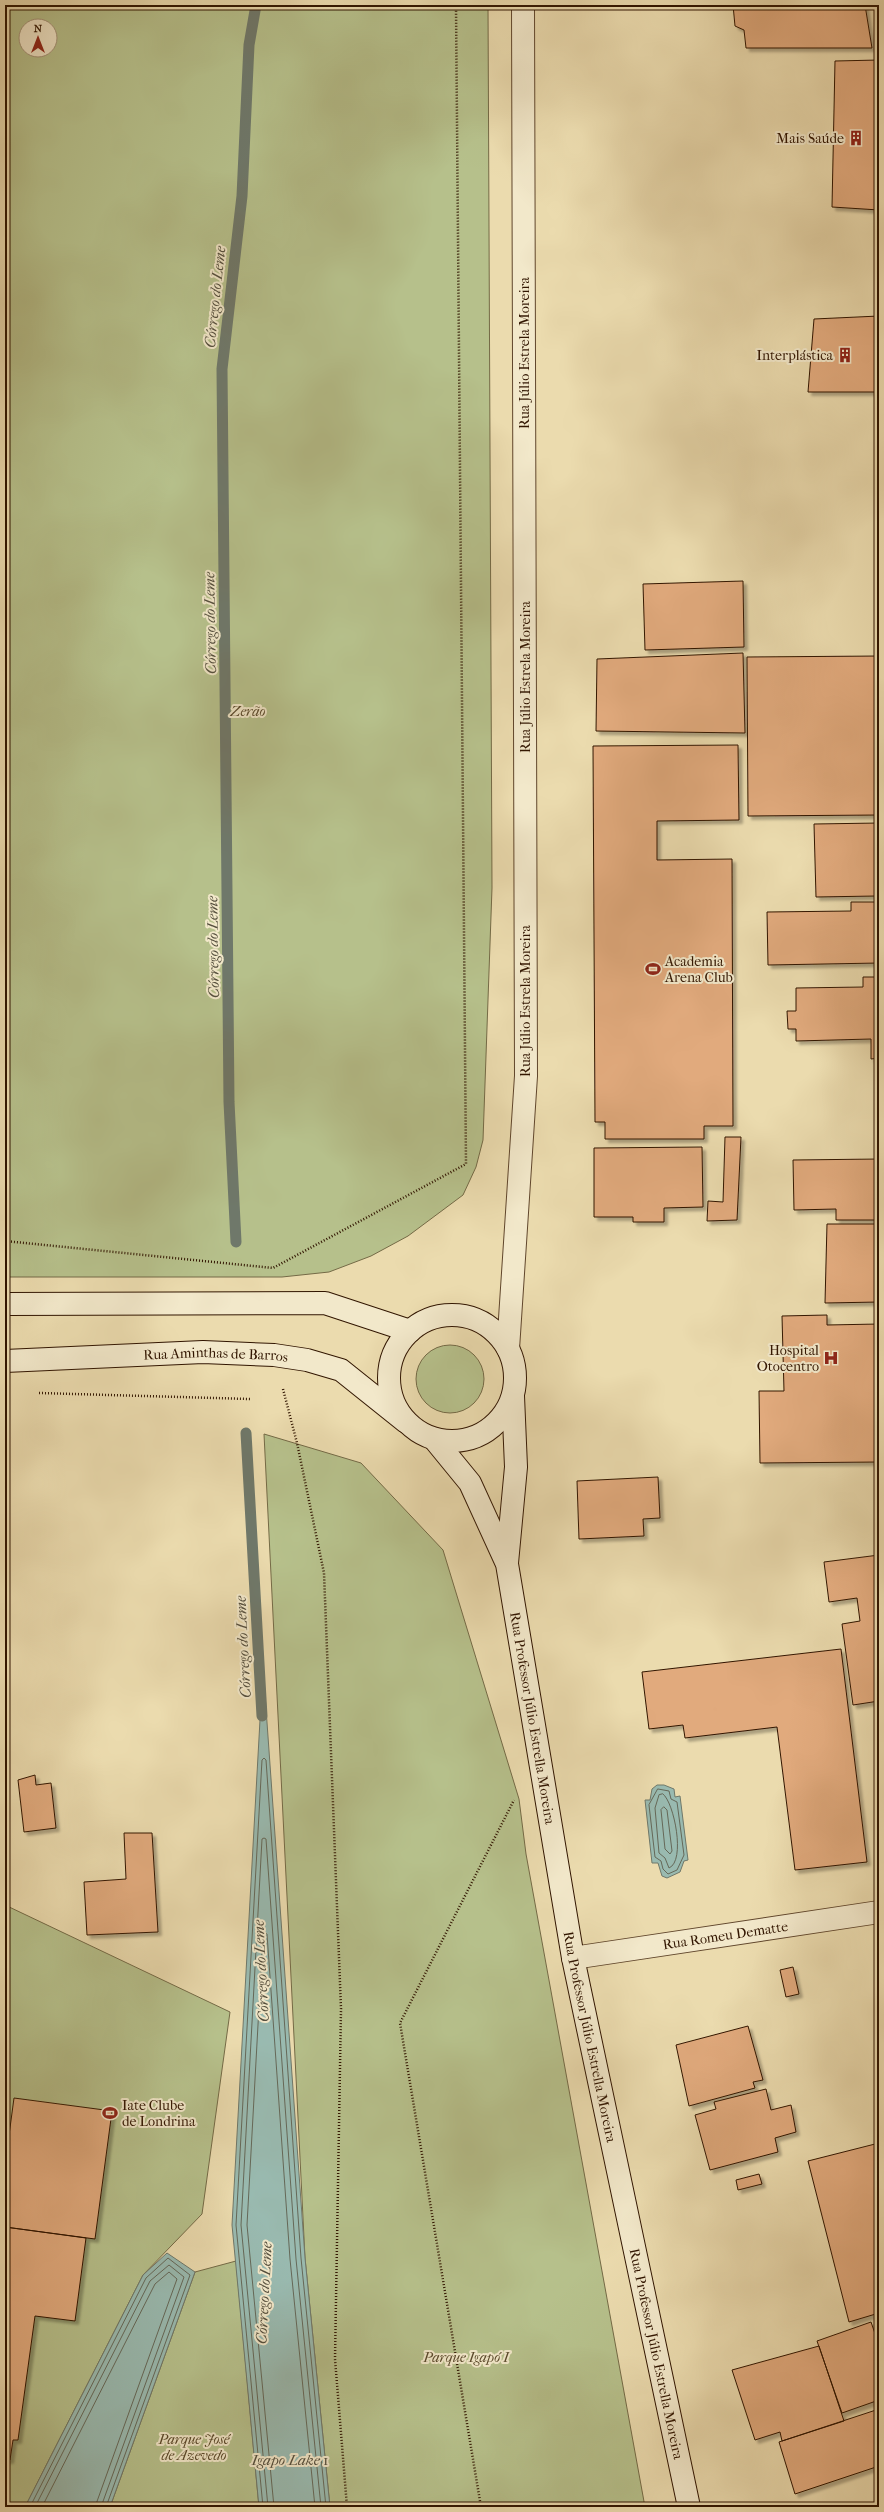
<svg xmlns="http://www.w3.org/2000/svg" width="884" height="2512" font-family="'IM FELL French Canon',serif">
	<defs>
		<filter id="shadow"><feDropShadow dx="3.5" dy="3.5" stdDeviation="1" flood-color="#0004"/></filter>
	</defs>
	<rect width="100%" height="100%" fill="#ebdbae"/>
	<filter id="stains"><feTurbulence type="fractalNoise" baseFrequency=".005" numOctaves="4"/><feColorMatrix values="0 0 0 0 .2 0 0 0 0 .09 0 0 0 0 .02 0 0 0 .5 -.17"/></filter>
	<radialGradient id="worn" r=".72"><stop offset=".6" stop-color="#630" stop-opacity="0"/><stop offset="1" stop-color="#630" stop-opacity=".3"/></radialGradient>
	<path fill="#b6c08b" stroke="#746a46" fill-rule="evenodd" d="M5 5H488L492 888 483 1140 476 1167 463 1195 408 1236 371 1256 329 1272 282 1277H5ZM26 26H50V50H26Z
		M416 1379a34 34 0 1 1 68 0a34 34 0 1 1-68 0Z
		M264 1434 361 1463 443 1550 519 1799 526 1854 645 2507H330L305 2258Z
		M5 1905 230 2012 202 2214 143 2275 25 2507H5Z
		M236 2261 259 2507H110L195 2272Z"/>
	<path fill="#99bab0" stroke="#6f786a" d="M263 1666 305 2258 330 2507H259L232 2225Z
		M657 1785H664L674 1789 675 1797 680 1796 688 1860 684 1861 680 1872 667 1878 662 1876 658 1863H652L645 1800H650L652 1789Z
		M167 2253 195 2272 110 2507H25L143 2275Z"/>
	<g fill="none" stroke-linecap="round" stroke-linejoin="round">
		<path stroke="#656858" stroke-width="1" d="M658 1789 669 1791 671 1799 677 1802 684 1855 677 1870 668 1874 663 1869 661 1861 655 1857 649 1805Z
			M663 1794C674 1802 686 1861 669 1868L665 1858 659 1853 655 1808 659 1795Z
			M664 1807 667 1810 672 1851 670 1854 665 1849 661 1810Z
			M30 2507 146 2278 168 2258 190 2275 106 2507
			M35 2507 150 2281 169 2265 184 2277 101 2507
			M42 2507 155 2284 169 2272 177 2279 95 2507
			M263 2507 236 2225 262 1760 264 1758 266 1760 301 2258 326 2507
			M268 2507 241 2225 262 1839 264 1838 266 1839 296 2259 321 2507
			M274 2507 247 2225 263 1934 265 1932 267 1934 290 2259 315 2507"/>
		<path stroke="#6f786a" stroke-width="11" d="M236 1242 229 1102 222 369 242 196 249 45 256 5
			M246 1433 262 1716"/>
	</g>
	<path fill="#e1aa7d" stroke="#311500" filter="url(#shadow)" d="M733 5H865L872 48H746L744 30 735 26Z
		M879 60V210L832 207 835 61Z
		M879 316V392H808L814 319Z
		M743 581 744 647 645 650 643 584Z
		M743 653 745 733 596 731 597 659Z
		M879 656V815L748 816 747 657Z
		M738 745 739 820 657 821V860L732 859 733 1126H704V1139H605V1122H595L593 746Z
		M879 823V861H875L876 896 816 897 814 824Z
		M851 902H879V963L768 965 767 912 851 911Z
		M863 977H879V1058L871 1059V1039L796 1041V1029H788L787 1011H796V988L863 987Z
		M725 1137H741L737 1220 707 1221 708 1201 723 1202Z
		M702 1147 703 1207 664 1208V1222H633V1217H594V1148Z
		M879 1159V1220H836V1209L794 1210 793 1160Z
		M827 1224H879V1302L825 1303Z
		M827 1315V1325L879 1324V1462L760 1463 759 1391H784L782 1316Z
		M658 1477 660 1518 643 1519 644 1536 579 1539 577 1481Z
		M879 1555V1701L853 1705 842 1624 860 1621 857 1598 829 1602 824 1562Z
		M841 1649 867 1862 795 1870 777 1727 685 1738 683 1725 649 1729 642 1672Z
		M35 1775 36 1785 51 1783 56 1828 24 1832 18 1780Z
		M124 1833H152L158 1932 87 1935 84 1882 126 1879Z
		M793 1967 799 1994 786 1997 780 1970Z
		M748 2026 763 2080 753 2082 755 2088 689 2106 676 2045Z
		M766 2089 771 2110 791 2105 796 2132 775 2138 778 2152 710 2170 695 2115 716 2109 714 2102Z
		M14 2098 112 2111 95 2239 5 2227V2165Z
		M879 2143V2313L849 2322 808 2161Z
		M759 2174 762 2184 738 2190 736 2180Z
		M5 2227 86 2238 75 2321 35 2316 18 2440H13L10 2460H5Z
		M871 2322 879 2345V2400L842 2413 817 2341Z
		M819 2346 844 2421 782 2441 780 2432 755 2440 732 2370Z
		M879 2409V2466L795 2494 779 2442Z"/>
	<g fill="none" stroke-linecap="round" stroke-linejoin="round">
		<g stroke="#60462c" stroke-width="24">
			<g id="street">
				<path d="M508 1349 526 1076 523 5"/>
				<path id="s1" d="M573 1958 879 1912"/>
			</g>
		</g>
		<g stroke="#311500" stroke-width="24">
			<g id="secondary">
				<path d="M5 1304 325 1303 410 1331"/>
				<circle cx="452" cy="1378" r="63"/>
				<path id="s2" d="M5 1361 203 1352 274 1355 307 1360 341 1370 406 1422"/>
				<path id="s3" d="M434 1439 470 1483 507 1564 573 1958 689 2507"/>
				<path d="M507 1563 516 1467 513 1396"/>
			</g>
		</g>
		<path stroke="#311500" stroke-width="2.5" stroke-dasharray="1 2" stroke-linecap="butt" d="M5 1241 273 1268 466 1164 456 5
			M283 1389 297 1443 324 1573 341 2009 335 2359 347 2507
			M39 1393 250 1399
			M481 2507 400 2023 514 1800"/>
		<use href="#street" stroke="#f2e8ca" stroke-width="22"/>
		<use href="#secondary" stroke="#f2e8ca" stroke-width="22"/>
	</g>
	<defs>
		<g id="building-bare" transform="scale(1.2)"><path d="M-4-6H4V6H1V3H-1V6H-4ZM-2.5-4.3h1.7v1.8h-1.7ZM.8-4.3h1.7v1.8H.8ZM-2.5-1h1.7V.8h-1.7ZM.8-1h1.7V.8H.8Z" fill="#8f2418" stroke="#f2e8ca" stroke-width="2.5" paint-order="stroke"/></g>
		<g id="stadium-bare" transform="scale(1.2)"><path d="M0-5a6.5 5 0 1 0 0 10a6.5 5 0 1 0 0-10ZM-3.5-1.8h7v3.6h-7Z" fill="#8f2418" stroke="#f2e8ca" stroke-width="2.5" paint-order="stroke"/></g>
		<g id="hospital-bare" transform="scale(1.2)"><path d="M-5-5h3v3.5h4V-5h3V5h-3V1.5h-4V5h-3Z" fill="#8f2418" stroke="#f2e8ca" stroke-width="2.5" paint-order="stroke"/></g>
	</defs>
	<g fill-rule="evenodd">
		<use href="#building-bare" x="856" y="138"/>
		<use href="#building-bare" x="845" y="355"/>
		<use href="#stadium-bare" x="653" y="969"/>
		<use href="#hospital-bare" x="831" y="1358"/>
		<use href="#stadium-bare" x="110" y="2113"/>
	</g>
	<g text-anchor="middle" stroke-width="4" stroke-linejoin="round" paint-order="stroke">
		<g font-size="14" fill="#311500" stroke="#f2e8ca" text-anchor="end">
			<text x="844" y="143">Mais Saúde</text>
			<text x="833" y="360">Interplástica</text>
			<text x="665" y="966" text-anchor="start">Academia<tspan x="665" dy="16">Arena Club</tspan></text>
			<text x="819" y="1355">Hospital<tspan x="819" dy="16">Otocentro</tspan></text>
			<text x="122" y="2110" text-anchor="start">Iate Clube<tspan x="122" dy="16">de Londrina</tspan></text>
		</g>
		<g font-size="14" fill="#311500" stroke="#f2e8ca">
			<text transform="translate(524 353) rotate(-90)" y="5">Rua Júlio Estrela Moreira</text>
			<text transform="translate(525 677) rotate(-90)" y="5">Rua Júlio Estrela Moreira</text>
			<text transform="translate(525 1001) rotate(-90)" y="5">Rua Júlio Estrela Moreira</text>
			<text dy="5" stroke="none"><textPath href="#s2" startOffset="211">Rua Aminthas de Barros</textPath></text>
			<text dy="5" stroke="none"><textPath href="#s3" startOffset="302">Rua Professor Júlio Estrella Moreira</textPath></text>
			<text dy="5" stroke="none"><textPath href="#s1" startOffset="154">Rua Romeu Dematte</textPath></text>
			<text dy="5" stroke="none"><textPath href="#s3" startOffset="626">Rua Professor Júlio Estrella Moreira</textPath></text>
			<text dy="5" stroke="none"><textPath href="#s3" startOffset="950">Rua Professor Júlio Estrella Moreira</textPath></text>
		</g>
		<g font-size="14" font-style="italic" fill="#59482a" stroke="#f2e8ca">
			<text x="248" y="716">Zerão</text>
			<text x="466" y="2362">Parque Igapó I</text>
			<text x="194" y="2444">Parque José<tspan x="194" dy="16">de Azevedo</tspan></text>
		</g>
		<g font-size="15" font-style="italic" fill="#554f3e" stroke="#f2e8ca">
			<text transform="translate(215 297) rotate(-84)" y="5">Córrego do Leme</text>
			<text transform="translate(210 623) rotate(-91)" y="5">Córrego do Leme</text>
			<text transform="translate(213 947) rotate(-91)" y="5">Córrego do Leme</text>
			<text transform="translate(243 1647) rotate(-93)" y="5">Córrego do Leme</text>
			<text transform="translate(261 1971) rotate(-93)" y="5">Córrego do Leme</text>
			<text transform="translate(264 2293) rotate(-87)" y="5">Córrego do Leme</text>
			<text x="290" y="2465">Igapo Lake 1</text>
		</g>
	</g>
	<rect width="884" height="2512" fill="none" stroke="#ebdbae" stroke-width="20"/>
	<rect x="6" y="6" width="872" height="2500" fill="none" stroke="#311500" stroke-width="2"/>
	<rect x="10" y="10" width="864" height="2492" fill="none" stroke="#311500"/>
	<g transform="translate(38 38)"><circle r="19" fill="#f2e8ca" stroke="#a59479"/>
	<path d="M0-3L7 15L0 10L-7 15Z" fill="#8f2418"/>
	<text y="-6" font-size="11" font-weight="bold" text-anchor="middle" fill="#311500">N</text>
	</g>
	<rect width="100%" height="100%" filter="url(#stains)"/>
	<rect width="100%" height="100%" fill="url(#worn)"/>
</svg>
